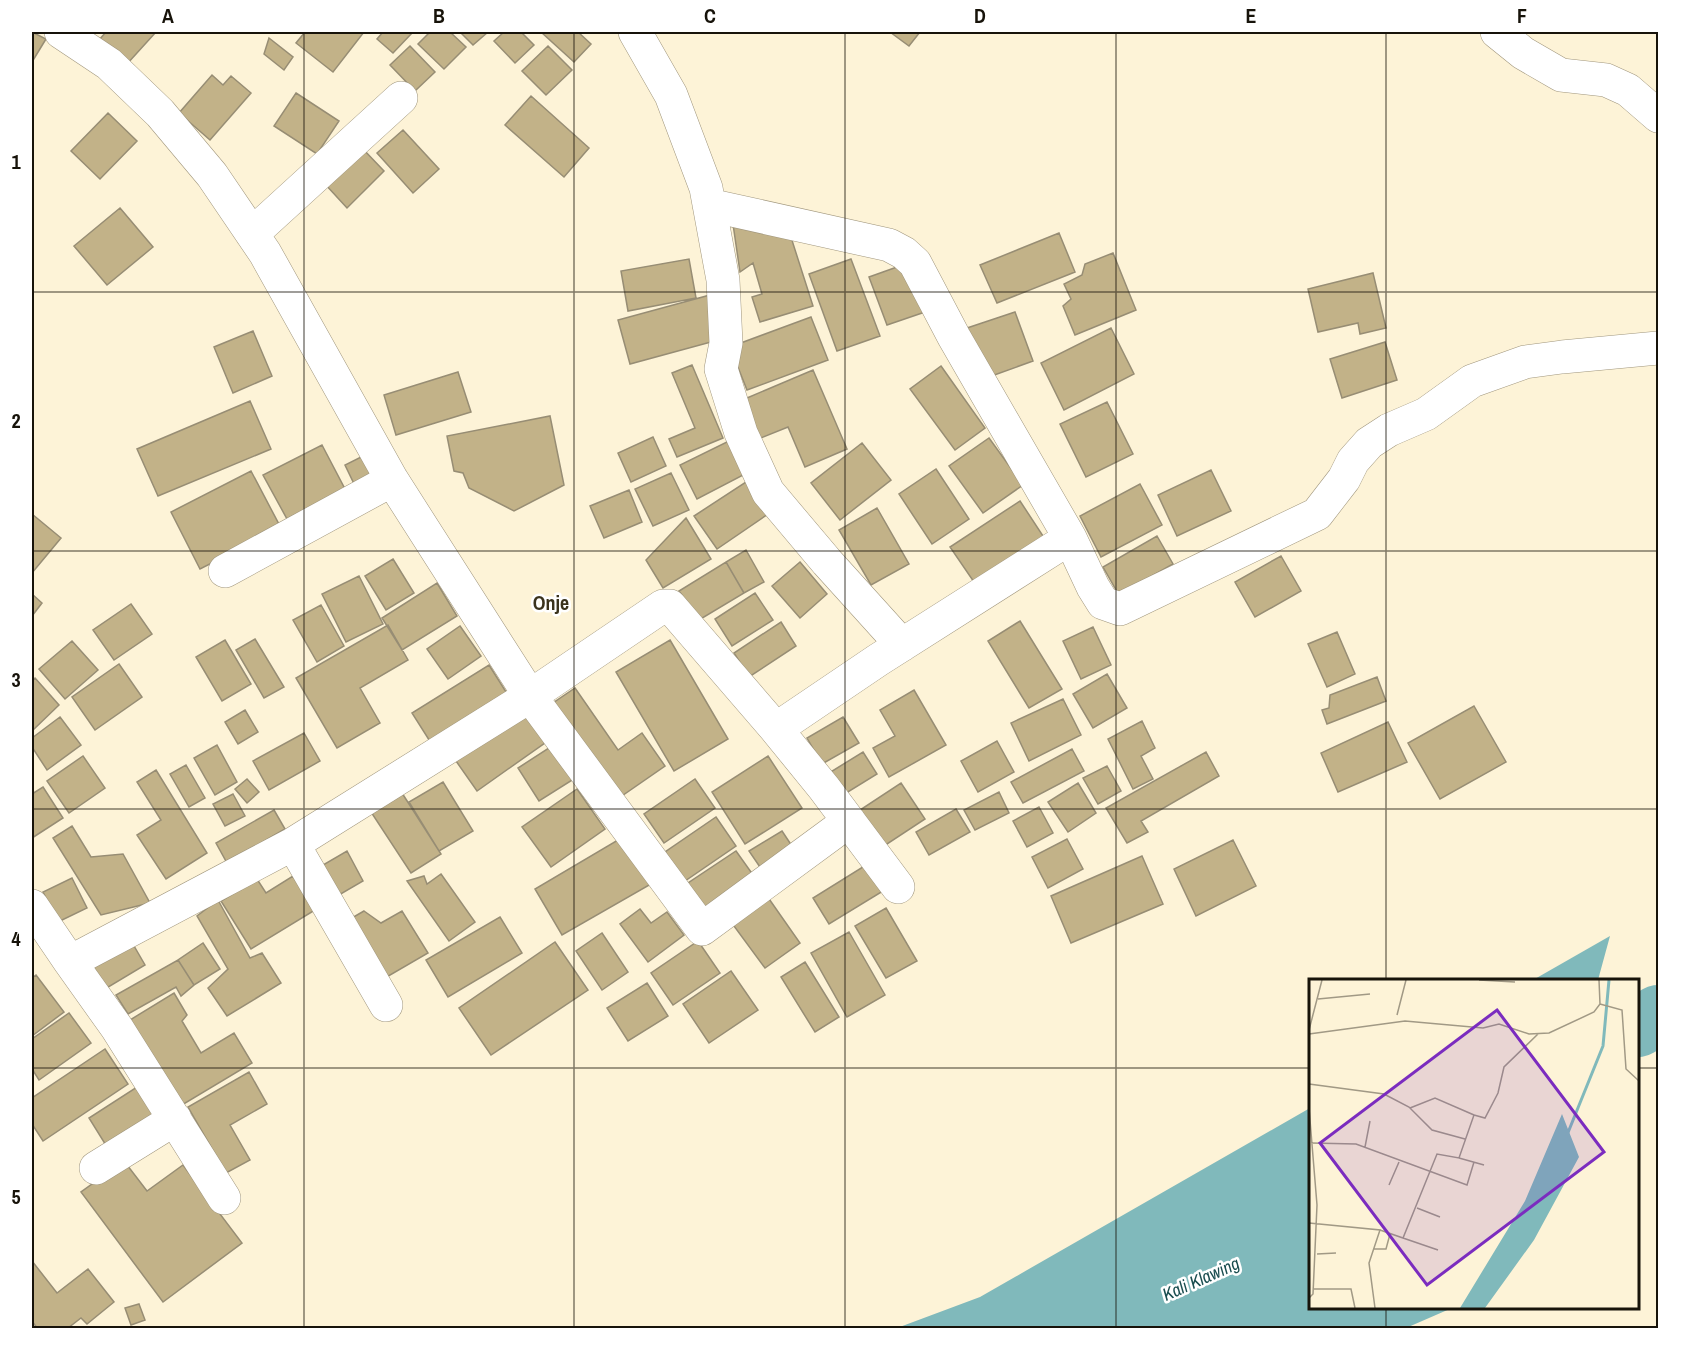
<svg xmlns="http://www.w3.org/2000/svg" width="1690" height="1360" font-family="'Archivo Narrow',sans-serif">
	<rect width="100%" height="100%" fill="#fdf3d7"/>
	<path fill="#80b9bb" d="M1610 936 1598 980H1533Z
		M1310 1108V1308H1452L1406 1328H897L980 1297Z"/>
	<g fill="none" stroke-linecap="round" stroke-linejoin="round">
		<path stroke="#80b9bb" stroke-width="60" d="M1638 1027 1658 1015"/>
	</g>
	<path fill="#c2b288" stroke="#978d74" stroke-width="1.5" d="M32 32 46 39 32 62Z
		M106 32H156L127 64 99 40Z
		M305 32H364L333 72 296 43Z
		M383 32H413L393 53 377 39Z
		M430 32H450L466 47 444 69 418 44Z
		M460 32H488L473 45Z
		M504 32H521L534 45 515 63 494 41Z
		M541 32H578L591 44 574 62Z
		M890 32H920L909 46Z
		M269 38 293 57 284 70 264 54Z
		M410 46 435 72 415 91 390 65Z
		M548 46 572 70 546 95 522 71Z
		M212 75 223 85 231 76 251 93 210 140 179 113Z
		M296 93 339 121 317 154 274 126Z
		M531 96 589 148 564 177 505 125Z
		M108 113 137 141 100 179 71 151Z
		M403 130 439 169 413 193 377 153Z
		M362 148 384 171 347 208 325 184Z
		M120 208 153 247 107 285 74 246Z
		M733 224 789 231 813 306 760 322 752 297 762 294 753 263 740 272Z
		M1059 233 1075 272 997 303 980 265Z
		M1113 253 1136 310 1075 335 1063 306 1071 299 1064 284 1082 275 1085 264Z
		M689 259 696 298 628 311 621 271Z
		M851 259 880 336 837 351 809 274Z
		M911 262 928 311 887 325 869 277Z
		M1373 273 1386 328 1360 334 1358 323 1318 332 1308 289Z
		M710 295 722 339 630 364 618 320Z
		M1015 312 1033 361 986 378 967 328Z
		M811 317 828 360 747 390 730 347Z
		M1111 328 1134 374 1064 410 1041 363Z
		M253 331 272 376 233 393 214 347Z
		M1385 342 1397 380 1342 398 1330 359Z
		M692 365 723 438 677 457 669 439 695 428 672 373Z
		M941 366 985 428 955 450 910 389Z
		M813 370 847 449 805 467 788 427 756 440 740 401Z
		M458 372 471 412 396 435 384 395Z
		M250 401 271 449 158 496 137 449Z
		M1107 402 1133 454 1086 477 1060 424Z
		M550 416 564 485 514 511 469 488 463 473 454 471 447 436Z
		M653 437 666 466 631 482 618 453Z
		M989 438 1023 485 983 513 949 466Z
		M733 439 749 472 697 499 680 465Z
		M862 443 891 480 840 520 811 483Z
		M322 445 345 489 287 519 263 475Z
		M363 456 375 481 357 490 345 465Z
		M936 469 969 519 932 544 899 494Z
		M1211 470 1231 511 1177 536 1158 495Z
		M251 471 281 528 200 569 171 512Z
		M671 473 689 510 653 526 635 489Z
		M749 480 771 512 717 549 694 516Z
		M1140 484 1162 525 1101 557 1080 516Z
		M629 490 642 522 604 538 590 506Z
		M1020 501 1045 539 976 585 950 547Z
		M877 508 909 564 871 585 839 530Z
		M32 514 61 538 32 573Z
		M686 518 711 559 663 588 646 560Z
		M1157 536 1173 564 1119 595 1103 567Z
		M746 550 764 582 744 593 726 562Z
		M1281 556 1301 591 1255 617 1235 582Z
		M393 559 414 593 386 610 365 576Z
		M726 562 744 593 699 620 679 591Z
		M800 562 827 594 800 618 772 586Z
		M359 576 383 624 346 642 322 594Z
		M437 583 457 616 402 650 382 618Z
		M755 593 773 620 732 646 715 619Z
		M32 594 42 603 32 616Z
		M131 604 152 634 114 660 93 630Z
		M321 605 344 646 317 662 293 620Z
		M1020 621 1062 689 1029 708 988 641Z
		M781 622 796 646 749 677 734 653Z
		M388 625 408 660 360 688 380 723 337 748 296 678Z
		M460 626 481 656 448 679 427 649Z
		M1093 627 1111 665 1081 679 1063 641Z
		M1337 632 1355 674 1327 687 1308 644Z
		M255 639 284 687 264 698 236 650Z
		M225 640 251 684 222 701 196 657Z
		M670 640 728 739 674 771 616 672Z
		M72 641 98 670 65 699 39 669Z
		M119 664 142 697 95 730 72 697Z
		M489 665 508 695 431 743 412 713Z
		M1107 674 1127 708 1093 728 1073 694Z
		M1377 677 1386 701 1327 724 1322 710 1329 708 1330 695Z
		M35 678 59 705 32 731V681Z
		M575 688 618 750 642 733 665 766 616 800 550 705Z
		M914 690 946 745 889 777 873 748 895 736 880 710Z
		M1063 699 1081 735 1029 761 1011 723Z
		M1474 706 1506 762 1440 799 1408 743Z
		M530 708 552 738 477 791 456 761Z
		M245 710 258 732 238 744 225 722Z
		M60 717 81 745 47 770 32 747V738Z
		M843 717 859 743 822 764 807 738Z
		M1142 721 1155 748 1141 756 1153 779 1133 789 1108 739Z
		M1388 722 1407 762 1338 792 1321 753Z
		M304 733 320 761 269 790 253 761Z
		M997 741 1014 772 978 792 961 761Z
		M555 744 577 777 539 801 518 768Z
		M217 745 237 782 215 795 194 758Z
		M1072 749 1084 771 1023 803 1011 782Z
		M863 752 877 774 843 795 829 773Z
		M1206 752 1219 776 1141 821 1148 832 1127 843 1106 808Z
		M83 756 105 788 69 813 47 781Z
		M768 756 802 808 745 844 712 792Z
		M186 765 205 798 189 807 170 774Z
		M1107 766 1121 791 1098 804 1083 778Z
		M156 770 207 853 166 879 137 835 161 820 137 782Z
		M247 779 259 792 247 803 235 789Z
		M695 779 715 808 664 843 644 814Z
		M443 782 473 831 439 851 409 802Z
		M901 783 925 819 881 848 857 812Z
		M1078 783 1096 813 1068 832 1048 802Z
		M43 787 63 818 32 838V794Z
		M577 789 605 829 551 867 522 827Z
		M999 792 1009 813 975 830 964 810Z
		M402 793 441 854 411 873 371 812Z
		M233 794 245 816 225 826 213 804Z
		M1039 807 1053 833 1027 847 1013 821Z
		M956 809 970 832 929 855 916 832Z
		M274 810 285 829 227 863 216 843Z
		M716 817 736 846 685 881 665 852Z
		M72 826 91 857 123 854 150 903 101 915 53 838Z
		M782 831 794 849 762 870 749 851Z
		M623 837 651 884 562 935 535 889Z
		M1067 839 1083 869 1048 888 1032 857Z
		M1233 840 1256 886 1196 916 1174 869Z
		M347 851 363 881 339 895 323 865Z
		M736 851 756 879 705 914 685 885Z
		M1142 856 1163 904 1071 943 1051 896Z
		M866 865 883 891 829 924 813 898Z
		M441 874 475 922 449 941 407 881 424 876 427 884Z
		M293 876 315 910 251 949 221 901 257 879 266 893Z
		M72 878 87 908 58 922 43 892Z
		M767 896 800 943 765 968 731 922Z
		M218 900 250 958 262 953 281 983 227 1016 208 988 228 969 197 916Z
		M886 908 917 961 886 978 855 926Z
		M640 909 651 923 667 912 684 935 648 962 620 924Z
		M364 911 381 923 402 911 428 953 385 978 350 919Z
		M500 917 522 953 448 997 426 960Z
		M849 932 885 995 847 1017 811 953Z
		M602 933 628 972 602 990 576 951Z
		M130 939 145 965 100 992 85 966Z
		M698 941 720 973 673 1005 651 973Z
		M555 942 588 990 491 1055 459 1008Z
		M203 943 220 969 194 985 178 960Z
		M178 960 194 985 181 996 176 987 128 1014 116 995Z
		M805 962 839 1017 815 1032 781 977Z
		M731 971 758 1010 709 1043 683 1004Z
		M36 975 64 1012 32 1036V978Z
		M647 983 668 1016 628 1041 607 1008Z
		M174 993 187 1015 182 1021 201 1053 234 1033 252 1063 182 1105 130 1020Z
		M69 1013 91 1043 39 1080 32 1069V1039Z
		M105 1049 128 1084 43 1141 32 1124V1098Z
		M249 1072 267 1104 230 1125 250 1160 226 1173 188 1107Z
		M137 1087 156 1115 107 1147 89 1118Z
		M124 1161 147 1191 183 1165 242 1243 163 1302 81 1192Z
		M32 1261 57 1293 88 1269 114 1302 87 1324 81 1318 68 1328H37L32 1321Z
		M139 1304 145 1320 131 1325 125 1308Z"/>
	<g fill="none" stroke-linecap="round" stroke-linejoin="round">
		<g stroke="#a0967d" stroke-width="34">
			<path id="minor" d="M61 32 109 64 160 113 212 175 265 253 392 480 530 696 702 929 849 821
				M635 32 671 95 706 188 723 280 726 343 721 369 741 433 768 492 827 562 902 645
				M1497 32 1523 53 1561 75 1606 80 1628 90 1658 116
				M252 234 401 98
				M1070 538 1093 587 1103 603 1120 609 1317 514 1344 479 1353 461 1369 443 1389 430 1426 414 1472 381 1525 362 1562 357 1658 348
				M225 571 392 480
				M776 729 824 788 898 887
				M293 844 386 1005
				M32 906 70 962 293 844 530 696 663 606H670L776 729 878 660 1070 538 954 337 915 263 904 253 889 245 709 205
				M70 962 117 1028 224 1198
				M96 1168 175 1119"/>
		</g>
		<use href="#minor" stroke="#fff" stroke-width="33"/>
	</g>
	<path fill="none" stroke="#17130a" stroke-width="1.5" stroke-opacity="0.55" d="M304 32V1328M574 32V1328M845 32V1328M1116 32V1328M1386 32V980M32 292H1658M32 551H1658M32 809H1658M32 1068H1310M1638 1068H1658M1386 1308V1328"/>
	<g text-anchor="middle" stroke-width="5" stroke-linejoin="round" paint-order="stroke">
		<g font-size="18" font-style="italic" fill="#1b4e50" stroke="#fff">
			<text transform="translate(1201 1279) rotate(-24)" y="6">Kali Klawing</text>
		</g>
		<g font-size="20" font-weight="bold" fill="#3a321c" stroke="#fff">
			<text x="551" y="610">Onje</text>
		</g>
	</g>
	<g transform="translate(1309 979)">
		<rect width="330" height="330" fill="#fdf3d7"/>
		<path d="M253 135 270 178 225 261 176 329H151L216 222Z" fill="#80b9bb"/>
		<path fill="none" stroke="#80b9bb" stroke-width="3" d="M256 161 294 67 300 1"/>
		<path fill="none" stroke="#a19985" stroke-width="1.5" d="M170 1 206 3M9 20 61 15M291 25 313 31 317 90 330 102M88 36 97 1M0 51 13 1M0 55 96 42 174 49 190 45 220 55 240 54 285 33 291 25 290 1M0 105 75 115 100 128 123 151 156 160M0 129 8 226 4 315 0 319M165 136 176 139 189 114 195 88 229 55M2 164 47 165 158 206 165 183M56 168 61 142M150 179 175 186M80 206 90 183M108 229 131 238M0 244 71 251 60 284 66 329M71 251 94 259 128 175 150 179 165 136 126 119 101 129M94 259 129 271M64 270H77L81 255M8 275 27 274M5 310H42L46 329"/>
		<path fill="#7b2cbf" fill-opacity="0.15" stroke="#7b2cbf" stroke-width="3" d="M188 31 295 173 118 306 11 164Z"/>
		<rect width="330" height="330" fill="none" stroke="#17130a" stroke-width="3"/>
	</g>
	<rect width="1690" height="1360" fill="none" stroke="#ffffff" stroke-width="66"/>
	<rect x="33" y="33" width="1624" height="1294" fill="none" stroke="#17130a" stroke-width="2"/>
	<g font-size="20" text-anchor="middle" font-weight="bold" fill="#17130a">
		<text x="168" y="23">A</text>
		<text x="439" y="23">B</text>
		<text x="710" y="23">C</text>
		<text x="980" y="23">D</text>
		<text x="1251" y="23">E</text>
		<text x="1522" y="23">F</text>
		<text x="16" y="169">1</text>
		<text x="16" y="428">2</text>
		<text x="16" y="687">3</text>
		<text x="16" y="946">4</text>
		<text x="16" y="1204">5</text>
	</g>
</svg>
